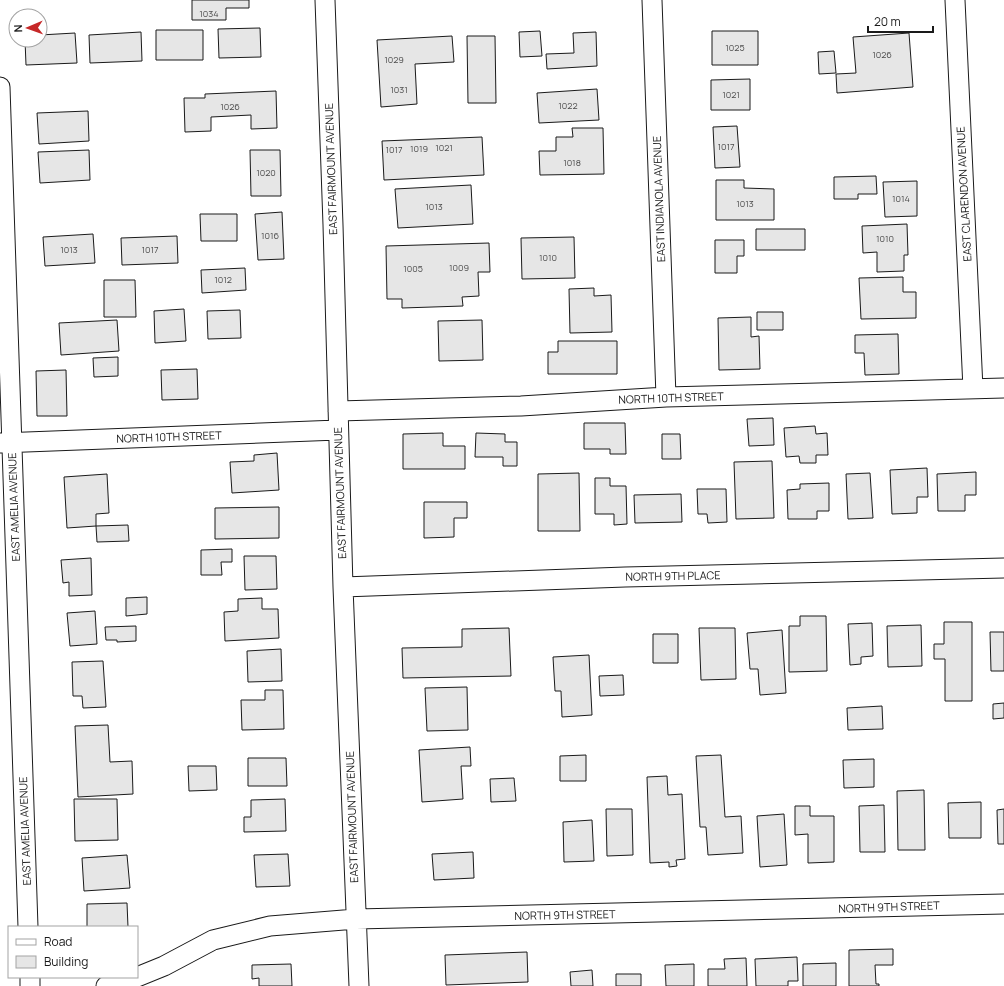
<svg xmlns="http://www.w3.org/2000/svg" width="1004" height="986" font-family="Manrope,sans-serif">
	<rect width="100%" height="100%" fill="#fff"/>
	<path fill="#e6e6e6" stroke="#1a1a1a" d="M192 0H249V8H226V20H192Z
		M260 28 261 57 219 58 218 29Z
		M156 30H203V60H156Z
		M540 31 542 56 520 57 519 32Z
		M712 31H758V65H712Z
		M141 32 142 61 90 63 89 35Z
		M596 32 597 66 547 69 546 54 574 53 573 33Z
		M75 33 77 63 26 65 25 40H40V35Z
		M909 33 913 87 837 93 836 74 856 73 853 37Z
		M452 36 454 62 415 64 417 104 381 107 377 40Z
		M467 36H495L496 103H468Z
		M834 51 836 73 819 74 818 52Z
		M750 79V110H711V80Z
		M597 89 599 120 539 123 537 93Z
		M276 91 277 128 251 129V115L211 117V131L185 132 184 98H205V94Z
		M88 111 89 141 39 144 37 113Z
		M737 126 740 167 715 168 713 127Z
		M572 128H603L604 174 540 175 539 151H556V137H573Z
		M482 137 484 175 384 180 382 141Z
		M89 150 90 180 40 183 38 152Z
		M250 150H280L281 196H251Z
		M876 176 877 194H858V199H834V177Z
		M716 180H744V188L774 189V220H716Z
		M917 181V216L885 217 883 182Z
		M471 185 473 224 398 228 395 189Z
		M282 212 284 259 258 260 255 214Z
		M200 214H237V241H201Z
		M907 224 908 255H904V271L877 272V252L863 253 862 226Z
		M756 229H805V250H756Z
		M93 234 95 263 45 266 43 237Z
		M177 236 178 263 122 265 121 238Z
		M574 237 575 278 522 279 521 238Z
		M715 240H744V256H737V273H715Z
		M489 243 490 272H478L479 296 462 297 463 306 402 308V299H387L386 246Z
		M245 268 246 290 202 293 201 270Z
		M903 277V292H916V318L861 319 859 278Z
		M104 280H135L136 317H104Z
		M594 288V296L611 295 612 332 570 333 569 289Z
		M184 309 186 341 155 343 154 311Z
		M240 310 241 338 208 339 207 311Z
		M757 312H783V330H757Z
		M751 317V337L759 336 760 369 719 370 718 318Z
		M117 320 119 351 61 355 59 323Z
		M482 320 483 360 439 361 438 321Z
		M898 334 899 374 865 375 864 353H855V335Z
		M558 341H617V374H548V352H558Z
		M118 357V376L94 377 93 358Z
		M197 369 198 399 162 400 161 370Z
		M66 370 67 416H37L36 371Z
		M773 418 774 445 749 446 747 419Z
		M584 423H625L626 454H610V449H584Z
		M815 426 816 434 827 433 828 455H816V463H800L799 456 786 457 784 428Z
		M443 433V446H465V469H403V434Z
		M476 433 505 434V442H517V466H503V457H475Z
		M662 434H680L681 459H662Z
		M277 453 279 490 232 493 230 462 254 461V455Z
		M772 461 774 518 736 519 734 462Z
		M927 468 928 497H917V513L892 514 890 470Z
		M976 472V495H965V511H938L937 474Z
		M579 473 580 531H538V474Z
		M870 473 873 518 848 519 846 474Z
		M107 474 109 513 96 514V526L67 528 64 477Z
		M595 478H610V486H626L627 524 614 525V514H595Z
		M829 483V511H817V519H788L787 490 800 489V484Z
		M697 489H726L727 522 708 523 707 514H698Z
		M681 494 682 522 635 523 634 495Z
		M424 502H467V518H454V537L424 538Z
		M279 507V538L215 539V508Z
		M128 525 129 541 97 542 96 526Z
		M232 549V562H221L222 575H201V550Z
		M244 556H276L277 589 245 590Z
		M91 558 92 595 69 596V582L63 583 61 560Z
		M147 597V614L126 616V598Z
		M262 598V609H278L279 638 225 641 224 612 238 611V599Z
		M95 611 97 644 70 646 67 613Z
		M800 616H826L827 671 789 672V626H800Z
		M944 622H972V701H945V659H934V644H944Z
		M872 623 873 656 861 657V664L850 665 848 624Z
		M921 625 922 666 888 667 887 626Z
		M136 626V641L117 642V640H106L105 627Z
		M509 628 511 676 403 678 402 648 462 647V629Z
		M699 628H735L736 679 701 680Z
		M782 630 786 693 760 695 758 669H750L747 633Z
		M990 632H1004V671H991Z
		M653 634H678V663H653Z
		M281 649 282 681 248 682 247 651Z
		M589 655 592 715 562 717 561 691H555L553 657Z
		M103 661 106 707 83 708 82 696H73L72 662Z
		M623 675 624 695 600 696 599 676Z
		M467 687 468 730 427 731 425 688Z
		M265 690H283L284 729 242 730 241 700H265Z
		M1004 703V718L993 719V704Z
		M882 706 883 729 848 730 847 708Z
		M108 725 110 762 132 761 133 794 78 797 75 726Z
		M470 747 471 766H461L463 799 422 802 419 750Z
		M586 755V781H560V756Z
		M721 755 725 817 741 816 743 853 708 855 706 827H700L696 756Z
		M248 758H286L287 786H248Z
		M874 759V787L844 788 843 760Z
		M188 766H216L217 790 189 791Z
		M667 776 668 795 682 794 685 859 676 860 677 866 669 867V862L650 863 647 777Z
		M514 778 516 801 491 802 490 779Z
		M924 790 925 850H898L897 791Z
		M74 799H117L118 840 75 841Z
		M285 799 286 831 244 832V817H251V800Z
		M981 802V838H949L948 803Z
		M884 805 885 852H860L859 806Z
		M795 806H810V816H834V862L808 863V834L795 835Z
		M606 809H632L633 855 607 856Z
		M1004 809V844H998L997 810Z
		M784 814 787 865 760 867 757 816Z
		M592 820 594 861 564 862 563 822Z
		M473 852 474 878 434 880 432 854Z
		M288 854 290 886 256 887 254 855Z
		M127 855 130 888 84 891 82 858Z
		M127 903 128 927H87V904Z
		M893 949V965H875L876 984H879V986H849V950Z
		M527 952 528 982 446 985 445 955Z
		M797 957 798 981H788V986H756L755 959Z
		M746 958 747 986H708V969H725L724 959Z
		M836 963V986H803V964Z
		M291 964 292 986H259V978L252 979V965Z
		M694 964V986H666L665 965Z
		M592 970 593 986H571L570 972Z
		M616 974H641V986H616Z"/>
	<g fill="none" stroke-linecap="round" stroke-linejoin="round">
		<g stroke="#1a1a1a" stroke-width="21">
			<path id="minor" d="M325 0 333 225 343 587 359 986
				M652 0 666 397
				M955 0 973 389
				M0 87 28 927
				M338 411 521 406 666 397 1004 388
				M0 443 338 430
				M343 587 625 577 1004 568
				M30 977V986
				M137 977 164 966 213 940 270 926 356 919 1004 904
				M106 986 137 977"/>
		</g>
		<use href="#minor" stroke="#fff" stroke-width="19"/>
	</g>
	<g text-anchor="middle" stroke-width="3" stroke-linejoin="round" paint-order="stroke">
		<g font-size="9" fill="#4d4d4d">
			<text x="209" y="17">1034</text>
			<text x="735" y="51">1025</text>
			<text x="882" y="58">1026</text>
			<text x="394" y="63">1029</text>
			<text x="399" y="93">1031</text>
			<text x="731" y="98">1021</text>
			<text x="568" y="109">1022</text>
			<text x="230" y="110">1026</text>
			<text x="726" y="150">1017</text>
			<text x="444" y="151">1021</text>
			<text x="419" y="152">1019</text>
			<text x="394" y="153">1017</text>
			<text x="572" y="166">1018</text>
			<text x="266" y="176">1020</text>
			<text x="901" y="202">1014</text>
			<text x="745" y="207">1013</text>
			<text x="434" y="210">1013</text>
			<text x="270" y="239">1016</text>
			<text x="885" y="242">1010</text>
			<text x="69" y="253">1013</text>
			<text x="150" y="253">1017</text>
			<text x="548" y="261">1010</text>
			<text x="459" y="271">1009</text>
			<text x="413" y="272">1005</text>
			<text x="223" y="283">1012</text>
		</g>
		<g font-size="11" fill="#1a1a1a" stroke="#fff">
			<text transform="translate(331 169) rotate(-92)" y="4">EAST FAIRMOUNT AVENUE</text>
			<text transform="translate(964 194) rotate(-93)" y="4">EAST CLARENDON AVENUE</text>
			<text transform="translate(659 199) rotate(-92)" y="4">EAST INDIANOLA AVENUE</text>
			<text transform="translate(671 398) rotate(-2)" y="4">NORTH 10TH STREET</text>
			<text transform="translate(169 437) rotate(-2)" y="4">NORTH 10TH STREET</text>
			<text transform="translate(340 493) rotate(-92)" y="4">EAST FAIRMOUNT AVENUE</text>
			<text transform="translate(14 507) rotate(-92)" y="4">EAST AMELIA AVENUE</text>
			<text transform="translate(673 576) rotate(-1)" y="4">NORTH 9TH PLACE</text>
			<text transform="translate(352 817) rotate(-92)" y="4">EAST FAIRMOUNT AVENUE</text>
			<text transform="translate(25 831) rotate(-92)" y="4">EAST AMELIA AVENUE</text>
			<text transform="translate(889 907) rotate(-2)" y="4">NORTH 9TH STREET</text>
			<text transform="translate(565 915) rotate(-1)" y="4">NORTH 9TH STREET</text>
		</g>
	</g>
	<rect x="8" y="926" width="130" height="52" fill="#ffffff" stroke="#a3a3a3"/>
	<rect x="16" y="939" width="20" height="6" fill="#ffffff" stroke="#a3a3a3"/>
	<text x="44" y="946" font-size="12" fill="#1a1a1a">Road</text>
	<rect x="16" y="956" width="20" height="12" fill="#e6e6e6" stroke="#a3a3a3"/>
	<text x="44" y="966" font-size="12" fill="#1a1a1a">Building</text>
	<g transform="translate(28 28) rotate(268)"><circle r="19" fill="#ffffff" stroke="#a3a3a3"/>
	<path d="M0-3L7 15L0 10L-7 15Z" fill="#c62828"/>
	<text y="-6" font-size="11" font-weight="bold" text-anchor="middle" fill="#1a1a1a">N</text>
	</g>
	<path d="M868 26v6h65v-6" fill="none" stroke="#1a1a1a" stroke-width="2"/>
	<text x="874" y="26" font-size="12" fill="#1a1a1a" stroke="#ffffff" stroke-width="3" paint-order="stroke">20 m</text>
</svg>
